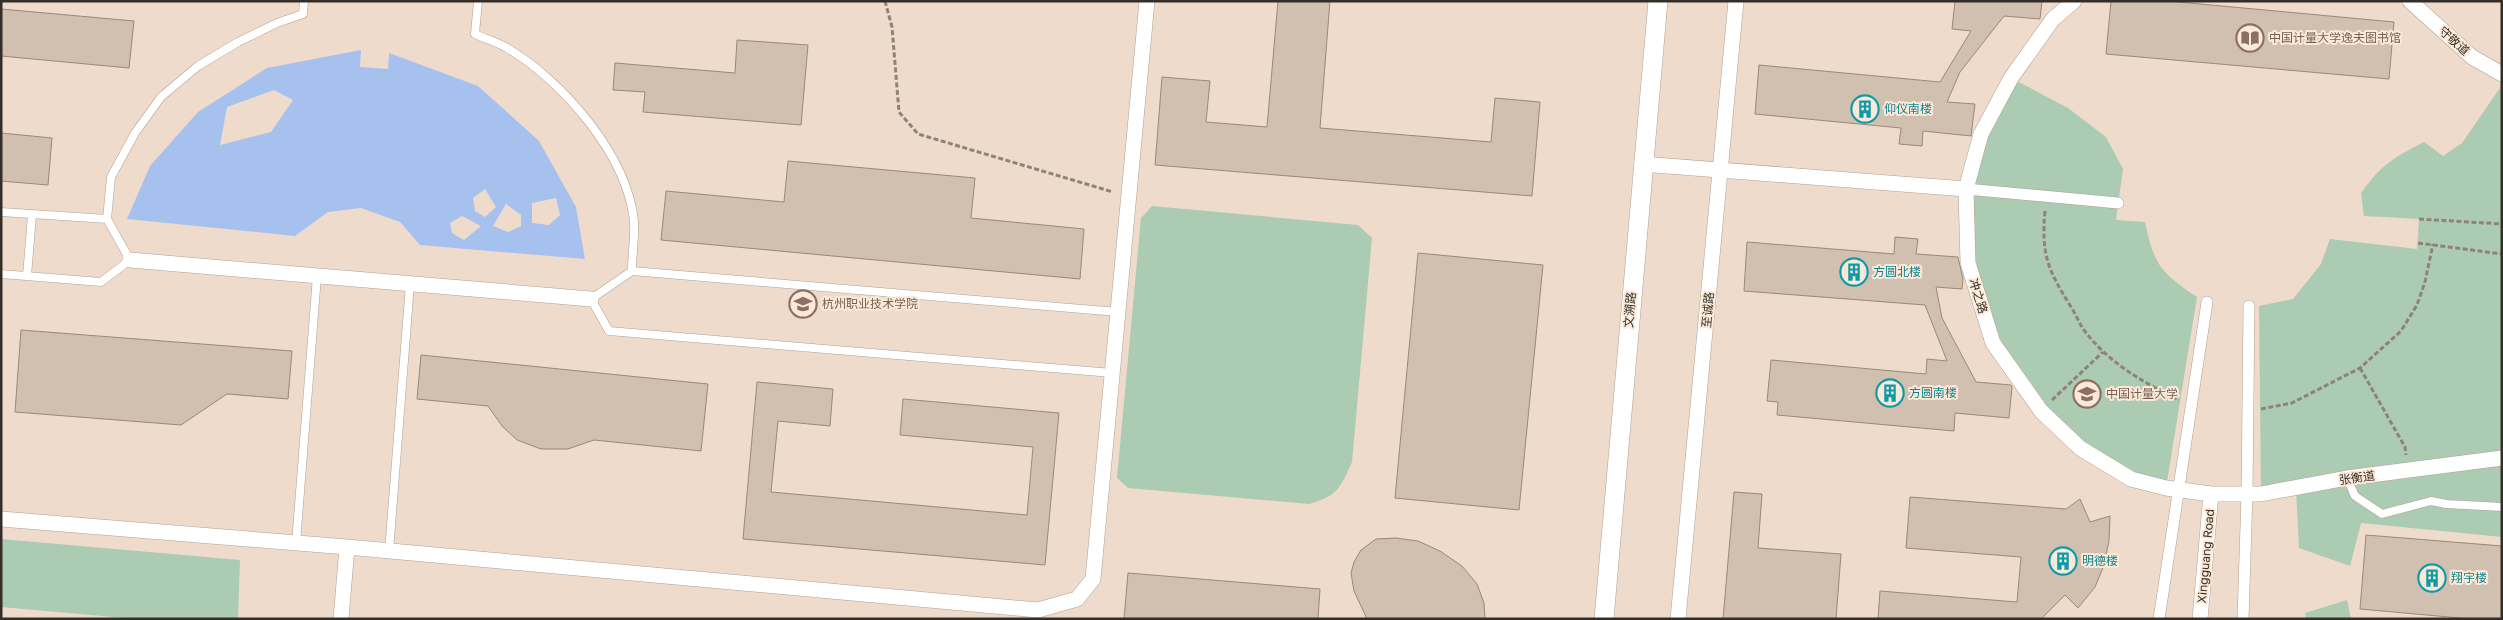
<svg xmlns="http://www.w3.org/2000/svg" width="2503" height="620" font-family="'Golos Text','Noto Sans SC',sans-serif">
	<rect width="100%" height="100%" fill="#eedbcb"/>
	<path fill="#abcbb2" d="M2011 78 2068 108 2106 137 2123 169 2116 220 2145 222C2154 265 2161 273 2197 297L2166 488 2080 448 1993 343 1968 263 1966 189Z
		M2502 85V537L2361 523 2350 566 2299 548 2296 489 2261 494 2259 306 2293 299 2321 264 2330 239 2417 249 2419 219 2364 216 2361 193C2382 164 2393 158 2424 142L2443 156 2462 143Z
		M1152 206 1358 225 1372 238 1352 462C1340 489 1337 496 1309 504L1128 488 1117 478 1141 218Z
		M1 539 240 560 238 619H136L1 607Z
		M2347 600 2351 619H2306L2305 613Z"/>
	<path fill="#a7c1ee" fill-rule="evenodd" d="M361 50 360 67 388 69 389 53 478 86 539 141 576 207 585 259 420 245 400 222 361 208 328 212 295 236 127 219 150 166 198 112 267 68ZM274 90 293 100 271 132 220 145 227 107ZM485 189 496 207 485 217 475 211 473 198ZM556 198 560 215 549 225 532 223V203ZM506 204 521 215V226L508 232 493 226ZM462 216 481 226 464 240 452 233 450 223Z"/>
	<path fill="#d1bfaf" stroke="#998979" d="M1278 1H1330L1320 128 1491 142 1495 98 1540 102 1532 196 1155 165 1162 77 1210 81 1206 122 1267 127Z
		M1955 1H2042L2040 19 2004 16 1960 72 1947 102 1975 104 1971 136 1923 131 1922 146 1899 144 1901 128 1755 114 1759 65 1940 82 1971 31 1952 29Z
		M2111 1H2168L2394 22 2389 79 2106 54Z
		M1 9 134 21 129 68 1 56Z
		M737 40 808 45 801 125 643 112 645 92 613 90 615 63 735 73Z
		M1 133 52 138 48 185 1 181Z
		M788 161 975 178 971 218 1084 229 1080 279 661 240 666 191 784 202Z
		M1895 237 1918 239 1916 254 1958 257 1963 279 1962 289 1936 287 1942 318 1976 382 2011 385 2012 387 2009 418 1955 413 1954 431 1777 415 1778 402 1767 401 1771 360 1926 374 1927 359 1947 361 1925 305 1744 291 1747 242 1894 254Z
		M1418 253 1543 265 1519 510 1395 498Z
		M21 330 292 351 288 399 227 394 181 425 15 412Z
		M421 355 708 384 701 451 594 440 568 449H541L517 440 502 426 488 406 417 399Z
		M757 382 833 389 830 426 778 421 771 492 1027 515 1033 447 900 435 903 399 1059 413 1045 565 743 539Z
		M1734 492 1762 494 1758 548 1841 554 1836 619H1723Z
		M1910 497 2066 509 2080 499 2090 522 2110 516 2109 541 2104 565 2095 587 2078 608 2065 595 2041 619H1878L1880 591 2017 602 2021 557 1906 548Z
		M2366 535 2502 546V619H2471L2360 609Z
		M1396 538 1418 541 1440 551 1462 566 1477 584 1484 603 1485 619H1367L1354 591 1351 573 1354 562 1361 550 1376 539Z
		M1128 573 1320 589 1318 619H1124Z"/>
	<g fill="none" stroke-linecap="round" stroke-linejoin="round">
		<g stroke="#b2a191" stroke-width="9">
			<path id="service" d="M478 1 475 34C486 39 497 42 507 48 563 81 627 155 634 221 635 237 632 255 632 271
				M1 212 107 219 130 260 101 282 1 274
				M107 219 111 177 135 133 161 97 198 66 238 42 277 23 303 14 304 1
				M27 276 32 215
				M1112 373 609 331 591 299 632 271 1118 312
				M2347 478 2355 496 2382 514 2431 501 2446 504 2502 507
				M296 543 317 276
				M389 551 410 284"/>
		</g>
		<g stroke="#b2a191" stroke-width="12">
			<path id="pedestrian" d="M1966 189 2118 203
				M2159 619 2207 302
				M2243 619 2247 494 2249 306"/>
		</g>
		<g stroke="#b2a191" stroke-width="16">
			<path id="minor" d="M2074 1 2053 19 2011 78 1981 134 1966 189 1968 263 1993 343 2041 411 2080 448 2131 479 2166 488 2211 494H2261L2347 478 2502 458
				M2410 1 2472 57 2502 74
				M1642 164 1966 189
				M130 260 591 299
				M1 519 347 547 1038 610 1077 599 1093 579 1147 1
				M341 619 347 547
				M1678 619 1736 1
				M2200 619 2211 494"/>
		</g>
		<g stroke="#b2a191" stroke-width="20">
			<path id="tertiary" d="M1604 619 1658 1"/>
		</g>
		<path stroke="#8f8378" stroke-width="3" stroke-dasharray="5 2.5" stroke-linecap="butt" d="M885 1 892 27 899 112 918 134 1113 192
			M2045 211C2041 255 2048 270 2071 307 2077 316 2080 326 2087 334 2111 364 2144 383 2179 400
			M2419 219 2502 224
			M2418 243 2502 254
			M2360 368 2405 447 2406 455
			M2052 400 2103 352
			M2261 409 2292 403 2360 368 2401 331 2417 305 2425 282 2433 244"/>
		<use href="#service" stroke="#fff" stroke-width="8"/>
		<use href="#pedestrian" stroke="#fff" stroke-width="11"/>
		<use href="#minor" stroke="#fff" stroke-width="15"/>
		<use href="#tertiary" stroke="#fff" stroke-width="19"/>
	</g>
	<defs>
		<g id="library-ring" transform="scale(1.4375)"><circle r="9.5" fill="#fbe9d8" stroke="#8d6e63" stroke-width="1.5"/><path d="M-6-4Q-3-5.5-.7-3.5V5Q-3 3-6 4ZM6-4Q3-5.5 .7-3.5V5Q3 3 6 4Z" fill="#8d6e63"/></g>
		<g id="building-ring" transform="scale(1.4375)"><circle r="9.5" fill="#fbe9d8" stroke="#0f9aa8" stroke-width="1.5"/><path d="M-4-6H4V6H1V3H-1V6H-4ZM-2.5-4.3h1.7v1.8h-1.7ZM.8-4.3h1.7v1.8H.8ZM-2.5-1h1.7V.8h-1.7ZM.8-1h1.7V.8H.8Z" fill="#0f9aa8"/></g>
		<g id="university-ring" transform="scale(1.4375)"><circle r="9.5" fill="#fbe9d8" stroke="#8d6e63" stroke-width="1.5"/><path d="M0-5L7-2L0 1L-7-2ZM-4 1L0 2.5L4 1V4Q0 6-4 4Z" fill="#8d6e63"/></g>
	</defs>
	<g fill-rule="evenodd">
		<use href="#library-ring" x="2250" y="38"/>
		<use href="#building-ring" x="1865" y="109"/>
		<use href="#building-ring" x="1854" y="272"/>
		<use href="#university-ring" x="803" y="304"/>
		<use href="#building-ring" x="1890" y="393"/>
		<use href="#university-ring" x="2087" y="394"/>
		<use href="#building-ring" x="2063" y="561"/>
		<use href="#building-ring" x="2432" y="578"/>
	</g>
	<g text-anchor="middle" stroke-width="4" stroke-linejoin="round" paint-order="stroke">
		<g font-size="12" fill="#785e54" stroke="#fbe9d8" text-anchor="start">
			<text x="2269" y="42">中国计量大学逸夫图书馆</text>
			<text x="822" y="308">杭州职业技术学院</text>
			<text x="2106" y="398">中国计量大学</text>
		</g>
		<g font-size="12" fill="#352e28" stroke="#fbe9d8">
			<text transform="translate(2454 41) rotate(42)" y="4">守敬道</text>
			<text transform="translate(1978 296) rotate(73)" y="4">冲之路</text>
			<text transform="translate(1630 310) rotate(-85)" y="4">文溯路</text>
			<text transform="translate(1708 310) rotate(-85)" y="4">至诚路</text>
			<text transform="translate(2357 478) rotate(-8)" y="4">张衡道</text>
			<text transform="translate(2206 556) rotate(-85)" y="4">Xingguang Road</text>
		</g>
		<g font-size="12" fill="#0d838f" stroke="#fbe9d8" text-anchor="start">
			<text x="1884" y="113">仰仪南楼</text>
			<text x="1873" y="276">方圆北楼</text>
			<text x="1909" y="397">方圆南楼</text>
			<text x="2082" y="565">明德楼</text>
			<text x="2451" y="582">翔宇楼</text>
		</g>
	</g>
	<rect width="2503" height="620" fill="none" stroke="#352e28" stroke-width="5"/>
</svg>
